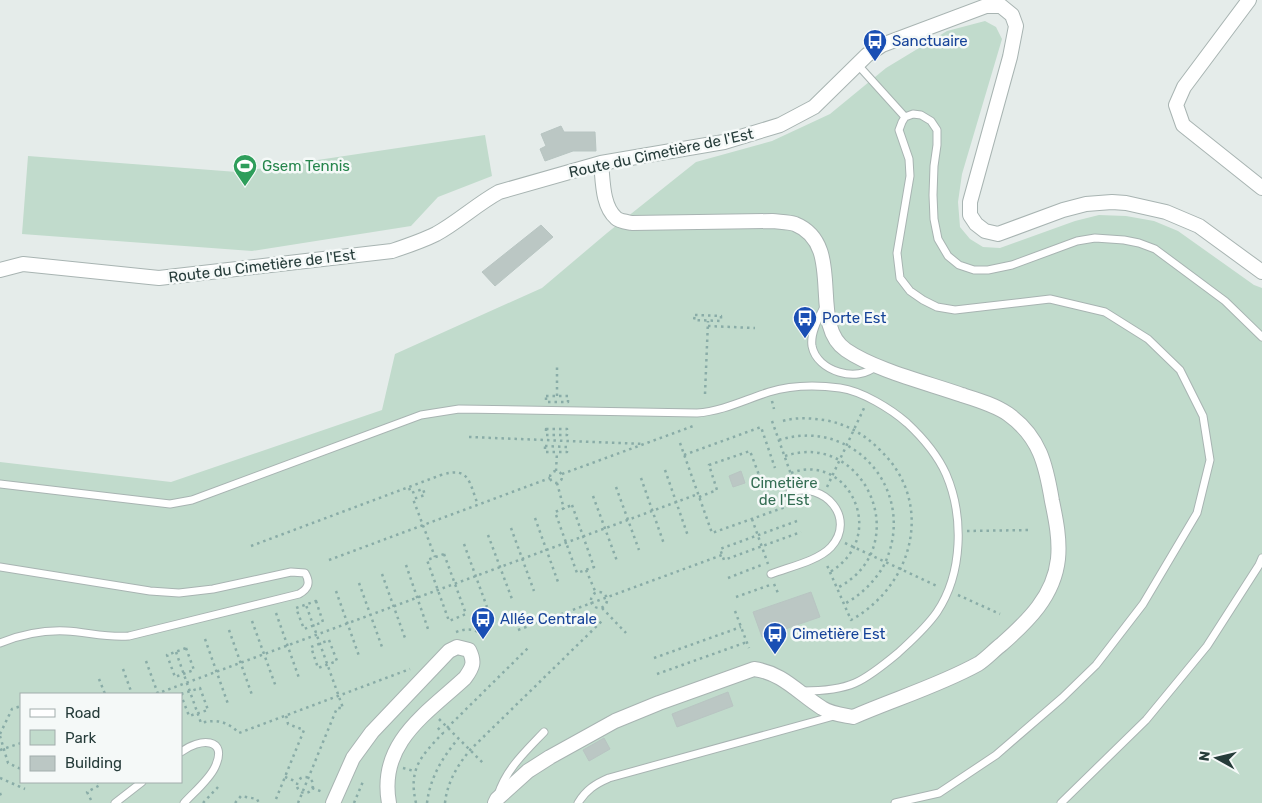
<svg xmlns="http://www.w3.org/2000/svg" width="1262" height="803" font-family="Rubik,sans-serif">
	<rect width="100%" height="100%" fill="#e5ecea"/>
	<path fill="#c1dbcc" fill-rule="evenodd" d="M985 21 996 27 1002 39 962 174 958 202 960 227 970 239 983 247 1000 248 1075 221 1099 215 1126 216 1154 221 1178 231 1254 285 1262 288V803H0V462L171 482 382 410 395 354 542 288 607 233 696 162 772 141 830 114 886 68 947 31ZM21 694H181V782H21Z
		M485 135 492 176 438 197 411 226 252 251 22 234 28 156 237 172Z"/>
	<path fill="#bbc7c4" stroke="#b8c5c2" d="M561 126 564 132H595L596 151H573L545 161 540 149 546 146 541 134Z
		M541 225 553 237 495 286 482 272Z
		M741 471 745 483 733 487 729 476Z
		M811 592 820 617 762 637 753 612Z
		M728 692 733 706 677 727 672 714Z
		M604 738 610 749 589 761 583 750Z"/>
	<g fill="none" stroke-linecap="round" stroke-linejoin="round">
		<g stroke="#a8b4b2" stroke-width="9">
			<path id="service" d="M858 65 905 117
				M825 305C819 317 810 333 812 346 817 372 858 383 876 366
				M0 484 170 504 192 500 421 415 459 409 697 413C723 411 744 400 769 392 792 385 817 385 840 388 862 391 891 409 907 423 922 437 937 454 946 474 964 516 963 573 937 612 926 628 912 640 898 653 886 663 869 677 855 683 839 690 819 691 803 691
				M0 567 150 591 179 593 213 589 291 572 305 573C311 583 308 589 299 594L129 636C107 638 87 632 66 631 44 630 20 635 0 643
				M771 574C789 567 818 561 831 547 857 518 824 481 790 492
				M181 752C199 738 229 737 215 767 209 780 194 792 184 803
				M498 795C506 769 526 751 544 732
				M115 803 142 782
				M578 803C586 790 595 784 609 778L834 716
				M895 803 939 793 996 755 1062 698 1096 665 1143 604 1197 513 1210 460 1203 416 1180 370 1148 339 1105 312 1050 299 955 310 937 307 923 300 910 291 900 278 897 253 910 176 909 159 899 130 902 122 905 117 913 114 921 115 931 121 937 130V145L934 166 933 195 934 219 938 239 948 256 959 265 974 270H988L1012 265 1077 241 1095 238 1124 240 1139 243 1155 249 1225 301 1262 337
				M1061 803 1146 720 1207 646 1259 565 1262 558"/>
		</g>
		<g stroke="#a8b4b2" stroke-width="16">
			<path id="minor" d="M1249 0 1184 87 1176 105 1183 125 1262 188
				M0 270 23 264 159 278 392 251C407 246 422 241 436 234 458 222 477 204 499 192L601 163 724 142 780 125 814 107 867 55 882 45 986 6H1001L1012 15 1016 26 1010 57 970 202V215L976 224 985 231 998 234 1063 210 1086 204 1112 202 1126 203 1166 212 1199 226 1262 272
				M333 803 353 758 372 732 449 651 457 647 469 650C475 662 473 667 465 678 426 714 378 743 389 803
				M495 803 497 799 528 771 550 757 615 721 659 703 754 669C783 673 798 693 822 708 831 714 843 715 853 717 894 699 938 686 978 664 986 659 994 650 1002 644 1028 621 1054 596 1058 559 1060 540 1056 520 1052 501 1046 465 1040 437 1008 414 995 405 978 400 962 395 928 383 875 370 846 350 807 323 847 245 795 224 789 222 780 222 772 221L632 223C627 222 619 221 616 218 602 206 603 180 601 163"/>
		</g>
		<path stroke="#89aca7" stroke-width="2.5" stroke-dasharray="2.5 4" stroke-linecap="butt" d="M695 315 721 316V321L694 320Z
			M708 326 755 328
			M705 394 708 321
			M546 396H568V402H546Z
			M557 396V367
			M772 401 774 409
			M772 421 793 480
			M783 421C796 417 810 418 824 420 847 424 864 434 880 450 935 502 914 585 851 620L826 563
			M546 429H567V435H546Z
			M469 437 644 444
			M779 440C856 416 920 495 883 567 874 582 860 596 844 604
			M680 443 712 533 791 505
			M545 446 567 447V452H545Z
			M684 455 761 427 775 468
			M785 456C866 429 916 548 837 588
			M665 470 688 536
			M556 471 557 452
			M550 477a6 6 0 1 1 12 0a6 6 0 1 1-12 0Z
			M791 473C848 451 890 536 830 572
			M562 474 696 425
			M641 478 664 544
			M557 483 564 509
			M616 487 639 550
			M827 487 865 406
			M409 488 411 493 423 489 425 495 413 499 435 557
			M593 496 617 561
			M699 497 717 490 709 465 750 451 759 475
			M572 505 594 567 577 573 555 512Z
			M535 518 558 582
			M752 519 768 564
			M797 521 720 549 724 560 801 532
			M511 528 534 591
			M967 531 1031 530
			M488 535 512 599
			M845 543 937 586
			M464 544 487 607
			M251 546 441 475C470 466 469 482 478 505
			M444 554 466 614 449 621 427 560Z
			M329 560 550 478
			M406 565 428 629
			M586 570 596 593
			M382 574 405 638
			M728 578 764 564
			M359 583 382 647
			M774 584 778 593
			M336 591 359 656
			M591 600a8 8 0 1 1 16 0a8 8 0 1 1-16 0Z
			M958 595 1000 614
			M736 597 770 585
			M316 601 323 622 304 629 296 608Z
			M602 608 626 633
			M735 611 749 648
			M276 613 299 678
			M252 621 276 687
			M229 630 252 695
			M518 630 722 555
			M456 632C464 629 472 628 480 633
			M205 639 228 704
			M329 640 337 661 318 668 311 647Z
			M186 648 194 670 175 677 167 655Z
			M176 652 201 723C216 719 227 721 239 733L410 669
			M654 658 741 627
			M146 661 158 694
			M123 669 132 694
			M657 674 747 642
			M99 679 105 694
			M59 693V694
			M156 694 698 494
			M181 694 200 688 208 710 189 716 181 695
			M439 719 484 764
			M447 728 530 646
			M0 734 12 709 21 706
			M0 736 8 763 21 769
			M0 750 21 743
			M403 768 414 771
			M285 777 297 782
			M297 785a8 8 0 1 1 16 0a8 8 0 1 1-16 0Z
			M0 778 25 789
			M312 788 323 792
			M0 793 1 796
			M276 799 304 730 288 724 286 715
			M91 800 87 792 100 785 98 782
			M203 803 218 787
			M235 803 241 796 257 799 259 803
			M298 803 337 708H343L306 605
			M354 803 364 779
			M416 803C408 769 421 756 443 733L435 725
			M427 803C430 778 442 758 458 739
			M445 803C447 783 457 766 470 750L603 620"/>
		<use href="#service" stroke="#fff" stroke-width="7"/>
		<use href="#minor" stroke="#fff" stroke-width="14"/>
	</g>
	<defs>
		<g id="bus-pin" transform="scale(1.25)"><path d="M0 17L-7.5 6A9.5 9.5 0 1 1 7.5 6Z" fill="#1a4fb4" stroke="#f5f9f8"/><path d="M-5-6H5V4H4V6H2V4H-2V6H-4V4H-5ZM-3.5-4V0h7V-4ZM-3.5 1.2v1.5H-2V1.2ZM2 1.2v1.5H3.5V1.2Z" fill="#fff"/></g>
		<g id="stadium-pin" transform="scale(1.25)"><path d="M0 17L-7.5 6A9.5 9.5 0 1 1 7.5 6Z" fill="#2e9e5b" stroke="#f5f9f8"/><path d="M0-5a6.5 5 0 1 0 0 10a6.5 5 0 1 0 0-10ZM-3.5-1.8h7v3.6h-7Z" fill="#fff"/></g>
	</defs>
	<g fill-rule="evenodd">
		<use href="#bus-pin" x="875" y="41"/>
		<use href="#stadium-pin" x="245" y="166"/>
		<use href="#bus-pin" x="805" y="318"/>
		<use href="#bus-pin" x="483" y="619"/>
		<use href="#bus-pin" x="775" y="634"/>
	</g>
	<g text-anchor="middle" stroke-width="5" stroke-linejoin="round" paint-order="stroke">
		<g font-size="15" fill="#164399" stroke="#f5f9f8" text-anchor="start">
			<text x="892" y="46">Sanctuaire</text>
			<text x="822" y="323">Porte Est</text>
			<text x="500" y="624">Allée Centrale</text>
			<text x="792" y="639">Cimetière Est</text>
		</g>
		<g font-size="15" fill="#263c3a" stroke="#f5f9f8">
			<text transform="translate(661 153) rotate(-12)" y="5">Route du Cimetière de l'Est</text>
			<text transform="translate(262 266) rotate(-7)" y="5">Route du Cimetière de l'Est</text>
		</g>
		<g font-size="15" fill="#27864d" stroke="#f5f9f8" text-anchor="start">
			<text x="262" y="171">Gsem Tennis</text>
		</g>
		<g font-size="15" fill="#356e54" stroke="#f5f9f8">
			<text x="784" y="488">Cimetière<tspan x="784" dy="17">de l'Est</tspan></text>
		</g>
	</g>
	<rect x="20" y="693" width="162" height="90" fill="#f5f9f8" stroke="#a2adac"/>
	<rect x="30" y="709" width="25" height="8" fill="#ffffff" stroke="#a2adac"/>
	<text x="65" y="718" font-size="15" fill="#263c3a">Road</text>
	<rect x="30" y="730" width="25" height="15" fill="#c1dbcc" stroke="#a2adac"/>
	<text x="65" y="743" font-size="15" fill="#263c3a">Park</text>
	<rect x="30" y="756" width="25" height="15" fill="#bbc7c4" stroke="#a2adac"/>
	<text x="65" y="768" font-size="15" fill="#263c3a">Building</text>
	<g transform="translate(1217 758) rotate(278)" stroke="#f5f9f8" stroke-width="4" paint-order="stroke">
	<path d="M0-4L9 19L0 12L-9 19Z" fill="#263c3a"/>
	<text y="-8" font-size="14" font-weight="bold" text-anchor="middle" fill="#263c3a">N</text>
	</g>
</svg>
